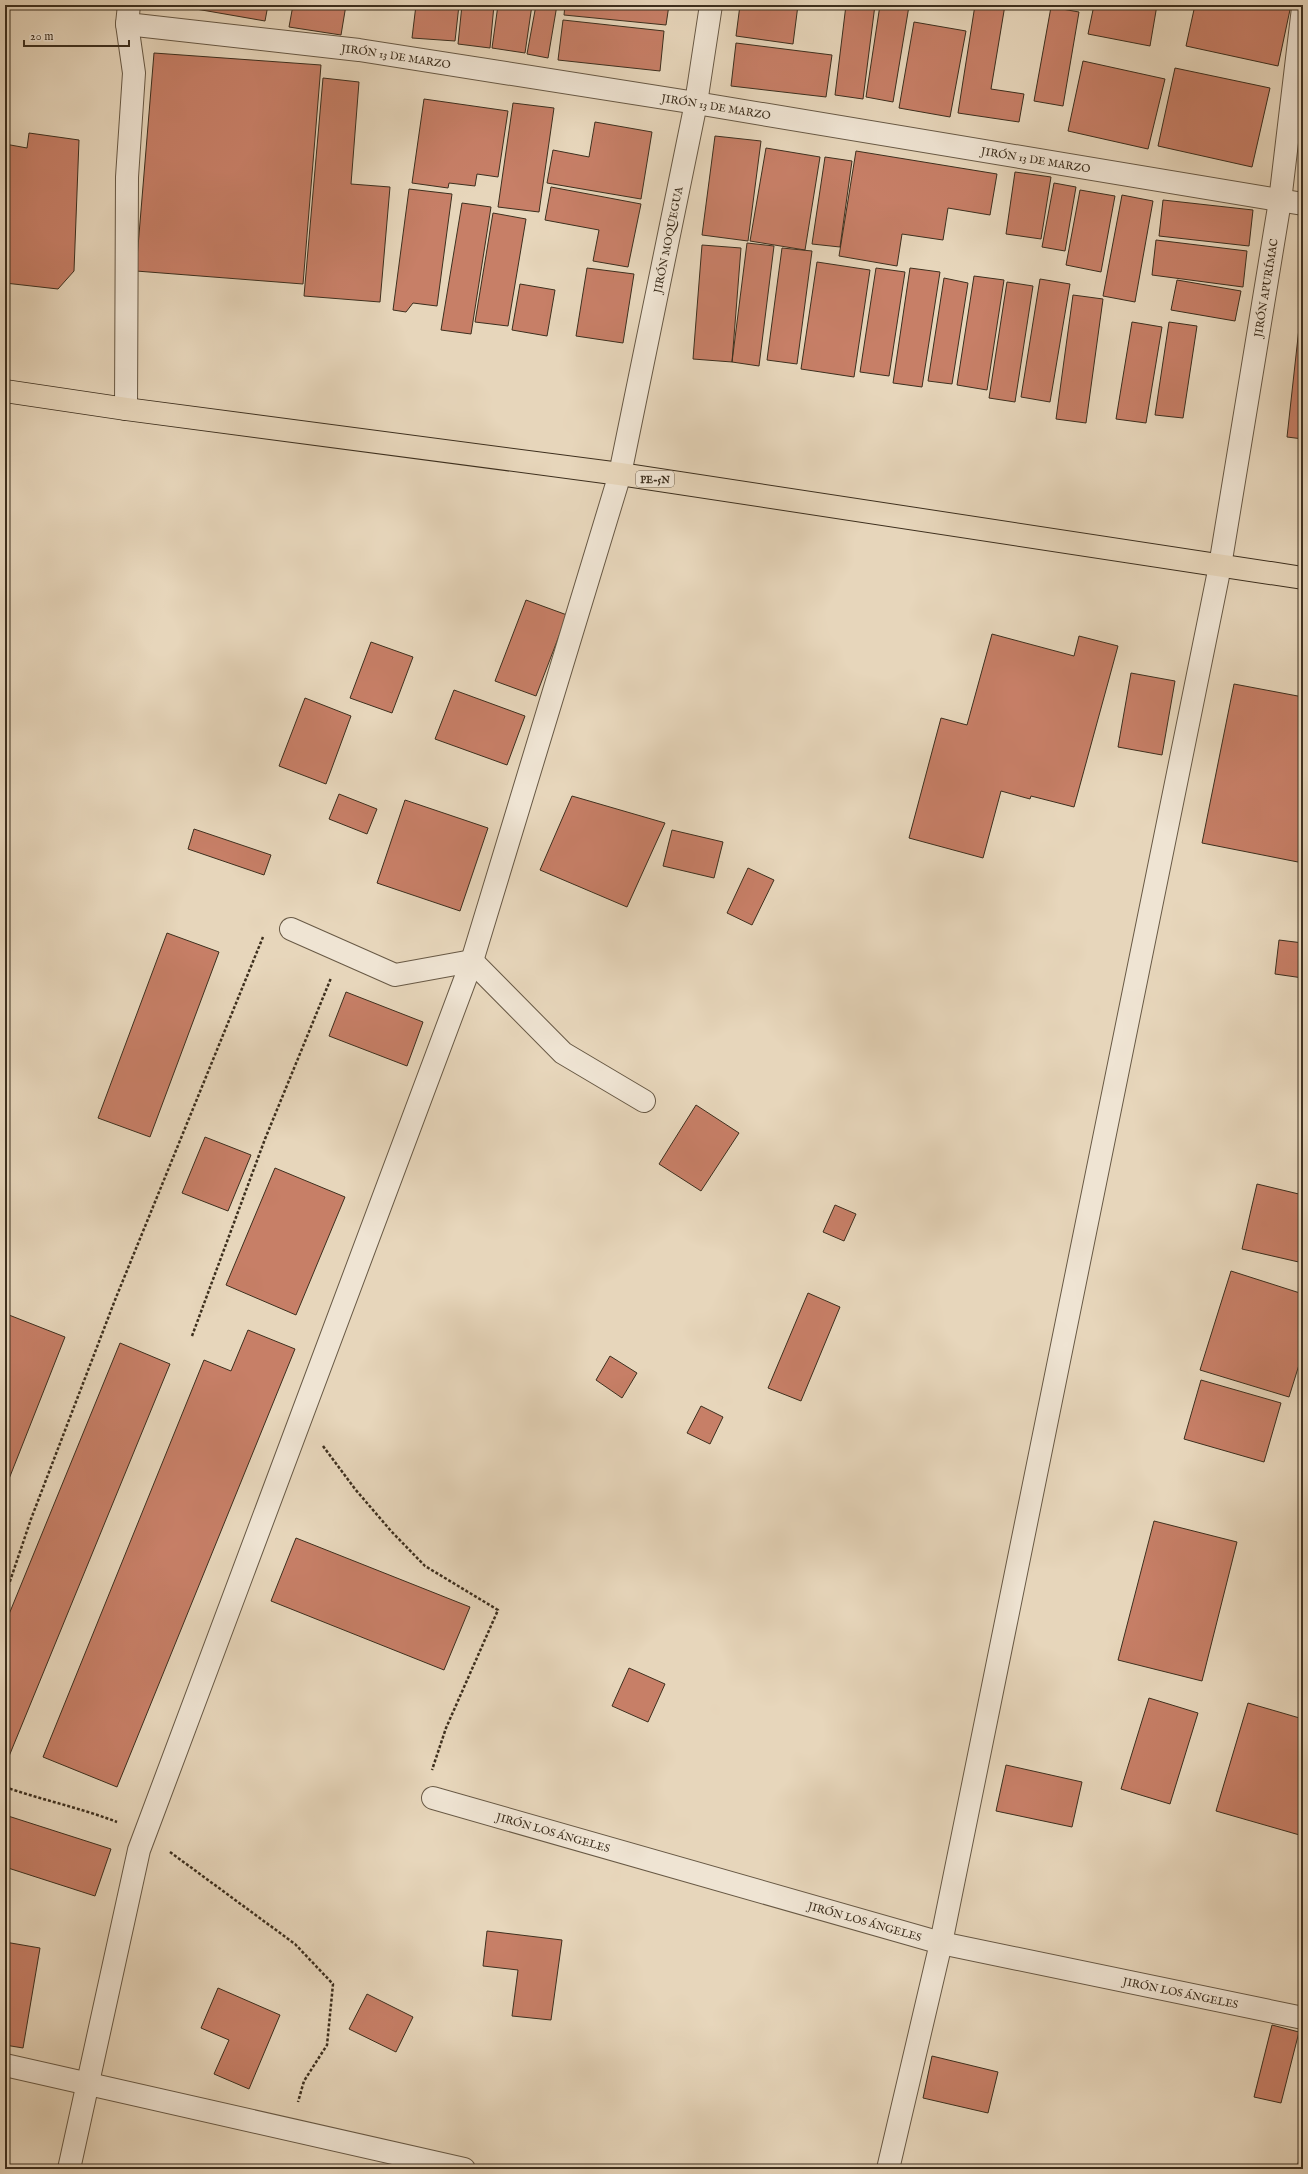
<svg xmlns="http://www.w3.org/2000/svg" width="1308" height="2174" font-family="'IM FELL English',serif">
	<rect width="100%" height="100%" fill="#e7d6bb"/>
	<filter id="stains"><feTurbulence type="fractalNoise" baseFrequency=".005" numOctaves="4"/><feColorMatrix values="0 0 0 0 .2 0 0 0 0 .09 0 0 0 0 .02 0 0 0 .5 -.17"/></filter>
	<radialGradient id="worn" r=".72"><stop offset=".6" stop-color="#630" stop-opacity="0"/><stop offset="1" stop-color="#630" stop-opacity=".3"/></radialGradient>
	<path fill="#c77f67" stroke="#3d2f1e" d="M173 5H268L265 21Z
		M293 5H346L341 35 289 27Z
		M416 5H459L455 41 412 38Z
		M462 5H494L490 48 458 44Z
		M498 5H532L525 53 492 48Z
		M536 5H557L548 58 527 54Z
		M565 5H669L666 25 564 15Z
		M740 5H798L793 44 736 36Z
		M846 5H875L863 99 835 95Z
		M880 5 909 6 893 102 866 97Z
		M975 5H1005L991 89 1024 94 1019 122 958 113Z
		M1094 5H1157L1150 46 1088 34Z
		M1195 5H1291L1278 66 1186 46Z
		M1051 7 1079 12 1063 106 1034 101Z
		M563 20 664 31 660 71 558 60Z
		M914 22 966 31 950 117 899 108Z
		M736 43 832 55 826 97 731 86Z
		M154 53 321 65 303 284 136 271Z
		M1083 61 1165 79 1148 149 1068 131Z
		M1175 68 1270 88 1252 167 1158 146Z
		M323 78 359 82 351 184 390 187 380 302 304 296Z
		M424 99 508 111 498 177 477 174 475 186 449 183 448 188 412 183Z
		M513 103 554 108 539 212 498 207Z
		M595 122 652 132 641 199 547 183 553 150 589 157Z
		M29 133 79 140 74 271 58 289 5 283V144L27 148Z
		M715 136 761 141 748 241 702 235Z
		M766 148 820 157 805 250 750 241Z
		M856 151 997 174 990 215 948 208 943 240 902 234 897 266 839 256Z
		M825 157 852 161 840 247 812 244Z
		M1015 172 1051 177 1041 239 1006 234Z
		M1054 183 1076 187 1065 251 1042 247Z
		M551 187 641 204 628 267 593 261 599 230 545 220Z
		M409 189 452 194 437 306 413 303 406 312 393 310Z
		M1080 190 1115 196 1101 272 1066 265Z
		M1122 195 1153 201 1135 302 1103 296Z
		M1163 200 1253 210 1249 246 1159 236Z
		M462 203 491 207 471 334 441 330Z
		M493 213 526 219 508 326 475 322Z
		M1156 240 1247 251 1243 287 1152 275Z
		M747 243 774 246 759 366 732 362Z
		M702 245 741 248 732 362 693 359Z
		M782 248 812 251 797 364 767 360Z
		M817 262 870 270 854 377 801 369Z
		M587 268 634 274 623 343 576 336Z
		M876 268 905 272 889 376 860 372Z
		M910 268 940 272 922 387 893 383Z
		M974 276 1004 280 987 390 957 385Z
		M944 278 968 283 952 384 928 381Z
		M1040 279 1070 284 1050 402 1021 397Z
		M1177 280 1241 291 1235 321 1171 310Z
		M1007 282 1033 286 1015 402 989 398Z
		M520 284 555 290 547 336 512 330Z
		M1073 295 1103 299 1086 423 1056 419Z
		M1132 322 1162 327 1146 423 1116 419Z
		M1169 322 1197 326 1183 418 1155 415Z
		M1299 328 1303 329V439L1287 437Z
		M526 600 567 615 536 696 495 681Z
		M992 634 1074 656 1079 636 1118 646 1074 807 1031 796 1030 799 1001 791 983 858 909 838 941 718 967 725Z
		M371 642 413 657 392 713 350 698Z
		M1131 673 1175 681 1162 755 1118 747Z
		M1234 684 1303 697V863L1202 843Z
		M454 690 525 716 507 765 435 739Z
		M305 698 351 716 326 784 279 766Z
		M339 794 377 809 367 834 329 819Z
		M572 796 665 823 627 907 540 870Z
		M405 800 488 828 460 911 377 883Z
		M194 829 271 855 264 875 188 849Z
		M672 830 723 842 714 878 663 866Z
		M748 868 774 880 752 925 727 913Z
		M167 933 219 952 150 1137 98 1118Z
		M1279 940 1303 943V978L1275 974Z
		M346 992 423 1022 407 1066 329 1036Z
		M696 1105 739 1133 701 1191 659 1164Z
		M205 1137 251 1155 228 1211 182 1193Z
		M275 1168 345 1197 296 1315 226 1285Z
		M1257 1184 1303 1195V1263L1242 1249Z
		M835 1205 856 1214 844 1241 823 1232Z
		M1231 1271 1303 1294V1352L1289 1397 1200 1370Z
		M808 1293 840 1307 801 1401 768 1388Z
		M9 1315 65 1337 5 1489V1325Z
		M248 1330 295 1349 117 1787 43 1757 204 1360 231 1371Z
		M120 1343 170 1364 5 1766V1624Z
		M610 1356 637 1373 622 1398 596 1380Z
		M1201 1380 1281 1403 1264 1462 1184 1439Z
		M701 1406 723 1417 710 1444 687 1433Z
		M1154 1521 1237 1542 1202 1681 1118 1660Z
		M296 1538 470 1607 444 1670 271 1601Z
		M629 1668 665 1684 648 1722 612 1706Z
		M1149 1698 1198 1713 1170 1804 1121 1789Z
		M1248 1703 1303 1719V1836L1216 1811Z
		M1006 1765 1082 1782 1072 1827 996 1811Z
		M5 1815 111 1849 95 1896 5 1867Z
		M487 1931 562 1940 551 2020 512 2016 518 1970 483 1966Z
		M5 1942 40 1948 23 2048 5 2045Z
		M218 1988 280 2015 249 2089 214 2074 229 2040 201 2028Z
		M367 1994 413 2017 396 2052 349 2029Z
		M1272 2025 1299 2032 1281 2103 1254 2097Z
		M932 2056 998 2072 988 2113 923 2098Z
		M1303 2138V2169H1297Z"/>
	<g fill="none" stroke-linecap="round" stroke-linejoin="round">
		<g stroke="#685945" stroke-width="24">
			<g id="minor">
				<path id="s1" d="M127 24 359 50 696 103 1303 204"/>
				<path d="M126 409 127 177 134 73 127 24 129 5"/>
				<path d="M291 929 395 975 472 961 563 1053 644 1101"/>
				<path id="s2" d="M433 1798 941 1943 1303 2018"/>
				<path d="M5 2065 464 2169"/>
				<path id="s3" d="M69 2169 139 1850 472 961 620 474 696 103 711 5"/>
				<path id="s4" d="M888 2169 941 1943 1220 566 1280 201 1303 8"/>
			</g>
		</g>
		<g stroke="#3d2f1e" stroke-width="24">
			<path id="highway" d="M5 391 126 409 620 474 1303 578"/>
		</g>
		<path stroke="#3d2f1e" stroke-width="2.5" stroke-dasharray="3 2" stroke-linecap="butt" d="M192 1336 265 1139 331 978
			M323 1446 355 1489 391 1531 425 1566 498 1610 446 1728 432 1770
			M5 1596 31 1519 115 1300 263 937
			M5 1787C42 1800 81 1808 117 1822
			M170 1852 295 1944 333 1984 327 2045 304 2081 298 2102"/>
		<use href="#minor" stroke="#efe4d3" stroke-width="22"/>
		<use href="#highway" stroke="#e7d6bb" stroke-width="22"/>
	</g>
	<g text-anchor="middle" stroke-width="4" stroke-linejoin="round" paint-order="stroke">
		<rect fill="#efe4d3" stroke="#726554" stroke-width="1" x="636" y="471" width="38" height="16" rx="3"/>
		<g font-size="10" font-weight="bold" fill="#3d2f1e">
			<text x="655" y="483">PE-5N</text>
		</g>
		<g font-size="11" fill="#3d2f1e" stroke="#efe4d3">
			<text dy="4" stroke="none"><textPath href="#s1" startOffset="271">JIRÓN 13 DE MARZO</textPath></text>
			<text dy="4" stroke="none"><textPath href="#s1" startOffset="595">JIRÓN 13 DE MARZO</textPath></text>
			<text dy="4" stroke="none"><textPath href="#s1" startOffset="919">JIRÓN 13 DE MARZO</textPath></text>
			<text dy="4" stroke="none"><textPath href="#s3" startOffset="2024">JIRÓN MOQUEGUA</textPath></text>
			<text dy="4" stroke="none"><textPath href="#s4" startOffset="1919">JIRÓN APURÍMAC</textPath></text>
			<text dy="4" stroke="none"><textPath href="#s2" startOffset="125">JIRÓN LOS ÁNGELES</textPath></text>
			<text dy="4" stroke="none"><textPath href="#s2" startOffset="449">JIRÓN LOS ÁNGELES</textPath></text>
			<text dy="4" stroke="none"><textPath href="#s2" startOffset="773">JIRÓN LOS ÁNGELES</textPath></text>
		</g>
	</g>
	<rect width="1308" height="2174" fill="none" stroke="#e7d6bb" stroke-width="20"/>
	<rect x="6" y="6" width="1296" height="2162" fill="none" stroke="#3d2f1e" stroke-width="2"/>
	<rect x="10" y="10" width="1288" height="2154" fill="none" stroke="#3d2f1e"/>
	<path d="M24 40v6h105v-6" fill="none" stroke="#3d2f1e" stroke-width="2"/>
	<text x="30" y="40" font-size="12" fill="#3d2f1e" stroke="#efe4d3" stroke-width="3" paint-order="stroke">20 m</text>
	<rect width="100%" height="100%" filter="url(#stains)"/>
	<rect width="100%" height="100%" fill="url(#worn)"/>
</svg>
